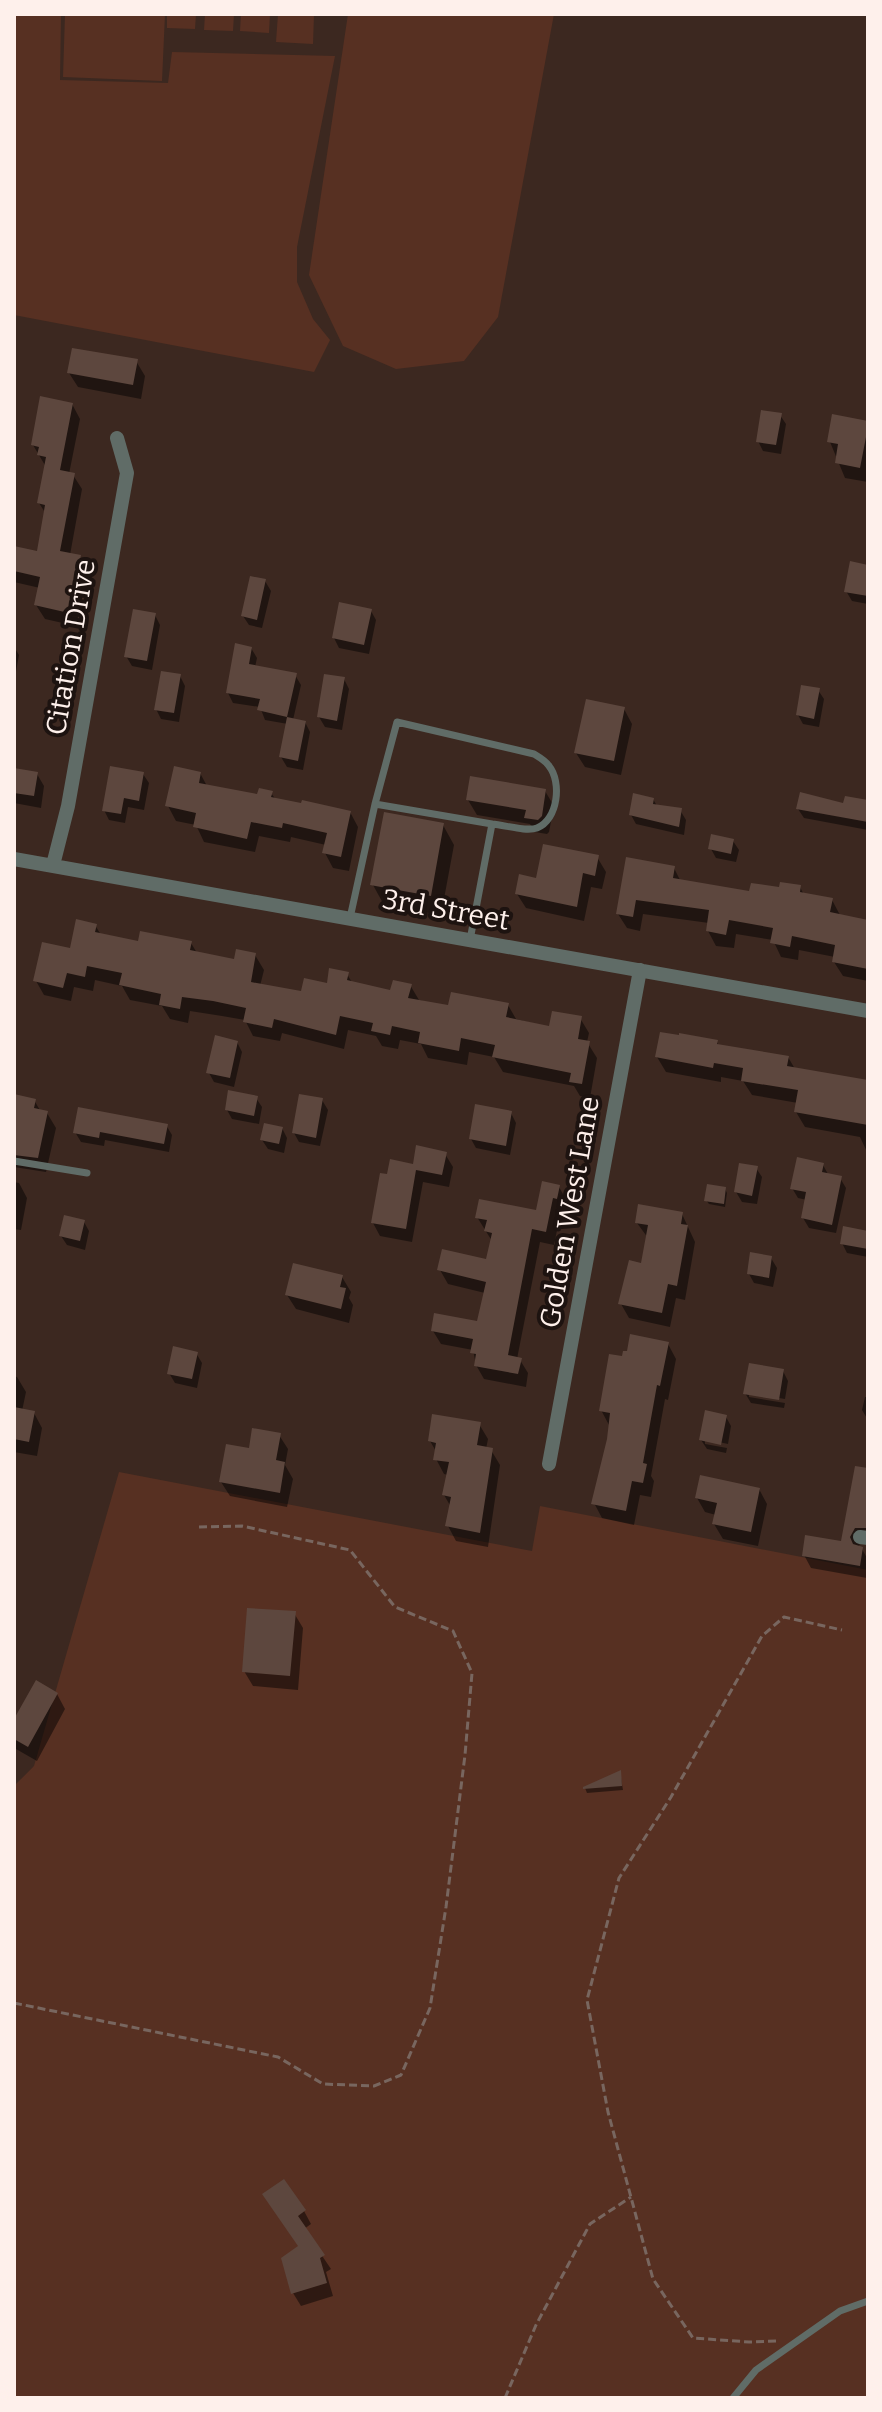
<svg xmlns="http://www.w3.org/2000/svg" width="882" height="2412" font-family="Bitter,serif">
	<rect width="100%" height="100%" fill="#3c2820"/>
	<path fill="#573022" d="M14 14H61L60 80 168 83 172 52 335 56 297 247V282L313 319 330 340 314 372 14 315Z
		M65 14H165L162 81 63 77Z
		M167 14H196L195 29 167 28Z
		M205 14H234L233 31 204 30Z
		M241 14H270L269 33 240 31Z
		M278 14H314L313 44 276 42Z
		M348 14H554L498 317 464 361 396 369 343 346 309 275Z
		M119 1472 532 1551 540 1506 868 1570V2398H14V1786L34 1766Z"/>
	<path fill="#0007" d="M136 361 145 376 141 399 78 387 69 373Z
		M72 404 80 419 69 474 73 475 82 489 70 555 79 557 88 571 76 626 45 619 36 605 40 588 14 582V548L38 554 46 514 39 503 46 467 33 445Z
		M780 415 786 424 781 454 763 451 758 441Z
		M868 423V482L845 478 830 442Z
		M868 567V604L852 601 846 591Z
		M265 581 271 591 262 628 249 625 243 616Z
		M371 611 376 620 369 654 339 648 334 638Z
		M155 615 160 625 152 670 132 666 126 656Z
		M14 647 19 655 15 677 14 676Z
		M251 648 257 658 255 667 295 675 301 685 293 720 305 722 310 732 303 770 287 767 281 757 288 724 265 720 260 707 233 703 228 693Z
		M180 676 185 686 179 722 161 719 156 709Z
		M344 679 349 689 342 730 325 727 319 717Z
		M818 690 824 699 819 727 803 724 798 715Z
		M624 709 632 724 621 775 585 767 576 753Z
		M14 770 37 774 44 786 41 808 14 803Z
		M200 773 207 786 259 797 271 793 276 800 350 812 358 827 349 871 333 868 325 853 326 845 291 837 290 842 259 836 255 852 204 842 196 825 176 821 168 806Z
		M143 774 149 783 144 810 128 807 125 823 109 820 104 810Z
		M545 791 554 806 549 832 547 834 535 832 530 824 477 815 468 800Z
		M653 799 657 806 680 810 686 820 684 835 636 824 631 815Z
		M868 803V830L804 818 798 809Z
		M443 825 454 845 441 915 384 905 373 885Z
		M733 841 739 850 736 862 716 858 711 849Z
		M597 857 606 872 602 889 591 887 584 921 526 908 517 894 538 880Z
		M674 868 681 882 751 893 800 887 804 895 832 900 840 915 868 944V981L843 976 834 962 835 957 799 950 798 960 781 957 773 940 736 934 734 948 716 946 708 931 709 923 643 914 640 931 627 928 618 914Z
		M95 925 101 935 140 943H191L197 953 236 961 255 955 264 970 260 986 302 994 328 985 347 974 353 984 392 992 410 985 419 1000 450 1008 508 1005 516 1019 551 1028 580 1018 589 1033 587 1042 597 1058 590 1098 580 1096 574 1086 503 1072 494 1057 469 1052 467 1065 428 1058 421 1044 400 1040 398 1049 382 1046 376 1036 348 1030 344 1049 282 1033 280 1041 253 1036 245 1020 222 1016 190 1011 188 1023 170 1019 162 1006 130 1000 122 986 95 980 93 991 74 987 71 1001 44 995 36 981 72 950Z
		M237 1042 242 1052 234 1087 214 1082 209 1073Z
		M717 1042 719 1047 788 1057 795 1069 868 1083V1154L860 1137 805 1127 796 1112 798 1103 752 1095 743 1081 721 1077V1082L666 1072 657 1057Z
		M14 1096 34 1100 41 1112 47 1113 56 1128 46 1172 14 1167Z
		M256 1098 262 1107 259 1124 232 1119 227 1110Z
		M322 1100 328 1110 320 1146 299 1142 294 1133Z
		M511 1113 516 1123 510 1155 476 1148 471 1139Z
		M166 1125 172 1135 169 1152 105 1140 104 1146 81 1142 75 1132Z
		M282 1128 287 1138 284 1153 268 1149 262 1140Z
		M445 1154 453 1167 449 1187 423 1182 412 1242 380 1236 373 1223 388 1176Z
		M823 1165 829 1176 840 1178 846 1188 836 1233 809 1228 803 1218 807 1200 798 1198 792 1188Z
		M756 1168 762 1177 757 1204 742 1202 736 1192Z
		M14 1182 19 1183 27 1198 21 1230 14 1229Z
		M559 1187 567 1201 564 1212 561 1211 554 1245 540 1242 517 1359 520 1360 528 1373 526 1387 484 1379 476 1365 473 1350 441 1344 433 1331 479 1323 485 1293 448 1284 440 1270 488 1262 492 1241 477 1217 537 1213Z
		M725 1189 727 1193 725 1207 709 1204 706 1200Z
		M682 1214 695 1242 685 1300 676 1298 670 1327 629 1318 621 1304 643 1265 648 1238 637 1223Z
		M84 1222 89 1231 85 1250 67 1245 61 1236Z
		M868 1233V1257L847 1253 842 1243Z
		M771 1258 777 1268 773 1287 754 1283 749 1274Z
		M342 1277 351 1292 349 1298 353 1305 349 1323 296 1309 287 1295Z
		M668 1344 676 1359 668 1400 665 1399 651 1476 654 1481 651 1497 640 1495 634 1525 602 1518 594 1503 609 1440V1425L601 1410 623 1359 629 1354Z
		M196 1353 202 1363 197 1388 175 1383 169 1373Z
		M783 1371 788 1381 785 1399 749 1393V1397L785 1403 784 1408 751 1403 745 1393Z
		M14 1376 17 1377 26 1392 22 1411 34 1413 42 1428 37 1456 14 1452Z
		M865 1397H868V1420L862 1410Z
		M726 1417 731 1426 728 1444 705 1439V1444L727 1448 726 1453 707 1449 701 1440Z
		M479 1424 488 1439 486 1449 491 1450 500 1465 488 1547 456 1541 448 1526 451 1507 444 1495 448 1475 444 1474 436 1459 437 1453 430 1441Z
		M279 1435 288 1449 285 1465 293 1479 287 1507 230 1496 221 1482 250 1450Z
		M856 1468 868 1470V1540H863L857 1548 862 1549 868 1560 867 1578 811 1568 804 1555 843 1543Z
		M759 1489 767 1504 758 1546 723 1539 714 1524 716 1515 705 1512 697 1498Z
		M294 1613 303 1628 298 1690 253 1686 244 1671Z
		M57 1694 65 1709 37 1761 16 1749 14 1723Z
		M620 1772 623 1790 587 1793 585 1788Z
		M272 2207 304 2211 311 2224 304 2229 331 2269 326 2272 333 2296 301 2306 293 2293 300 2247Z"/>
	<path fill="#5d473e" d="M72 348 138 359 133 385 67 373Z
		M40 396 73 403 60 470 75 473 60 551 81 555 69 613 34 605 40 577 14 571V546L37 551 45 505 37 503 46 457 37 455 39 447 31 445Z
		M761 410 782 413 776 445 756 442Z
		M832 414 868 421V437H866L860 468 835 463 838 444 827 442Z
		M850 561 868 565V596L844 592Z
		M250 576 266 579 257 620 241 616Z
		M339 602 372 609 364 645 332 638Z
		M133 609 156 613 147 661 124 657Z
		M235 643 252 647 249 664 297 673 287 717 257 710 260 699 226 693Z
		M161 671 181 674 174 713 154 710Z
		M324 674 345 677 337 721 317 717Z
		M801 685 820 688 814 719 796 715Z
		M586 699 625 707 614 761 574 753Z
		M287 717 306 721 298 761 279 757Z
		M110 766 144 772 139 801 124 798 121 814 102 811Z
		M174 766 201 772 199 783 257 794 259 788 273 791 271 797 301 803 302 800 351 811 341 857 322 853 327 833 283 823 282 828 251 822 247 839 193 827 196 813 165 806Z
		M14 768 38 772 34 796 14 793Z
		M470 776 546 789 542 816 538 820 524 818 526 810 466 800Z
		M800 792 843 803 845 796 868 800V822L796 809Z
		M633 793 654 798 653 804 682 808 679 827 629 815Z
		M384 812 444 823 431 896 370 885Z
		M711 834 734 839 731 854 708 849Z
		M543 844 599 855 595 876 583 873 577 907 515 894 519 874 536 878Z
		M626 857 675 866 673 878 749 891 751 883 779 887 780 882 801 885 800 892 833 898 830 912 868 920V969L832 962 835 945 792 936 790 947 770 943 773 928 729 920 726 935 706 931 709 910 636 900 633 917 616 914Z
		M76 919 97 924 95 932 138 941 140 931 192 941 190 950 234 959 236 949 256 953 251 982 301 991 304 978 327 983 329 968 349 972 347 980 390 990 393 980 412 984 408 998 448 1005 451 992 509 1003 506 1017 549 1026 552 1011 582 1016 578 1039 590 1041 582 1084 569 1082 571 1073 492 1057 495 1045 461 1038 459 1051 418 1043 420 1032 392 1026 390 1035 371 1031 373 1023 340 1016 336 1035 274 1019 272 1028 243 1022 246 1008 213 1001 182 997 180 1009 159 1005 161 994 119 985 122 973 87 966 85 977 67 973 63 988 33 981 42 942 70 948Z
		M660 1032 679 1035V1033L718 1040 717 1044 789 1056 787 1066 868 1080V1125L794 1112 798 1090 741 1081 743 1068 714 1063 713 1068 655 1057Z
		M215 1035 238 1041 230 1078 206 1073Z
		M228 1090 258 1096 254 1116 225 1110Z
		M14 1094 36 1099 34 1108 48 1111 38 1158 14 1155Z
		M299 1094 323 1098 316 1138 292 1133Z
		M475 1104 512 1111 506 1146 469 1139Z
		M78 1107 168 1124 164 1144 100 1132 99 1138 73 1133Z
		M264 1123 283 1127 279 1144 260 1140Z
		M416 1145 447 1152 442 1175 416 1170 406 1229 371 1223 380 1173 387 1174 390 1159 413 1164Z
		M797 1157 824 1163 822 1172 842 1176 832 1225 801 1218 806 1192 790 1189Z
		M739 1163 758 1166 752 1196 734 1192Z
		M542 1181 560 1185 557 1199 553 1198 546 1232 532 1229 508 1355 522 1358 518 1374 474 1366 476 1354 470 1353 473 1339 431 1331 434 1313 477 1321 486 1282 437 1270 442 1249 486 1259 492 1233 484 1231 487 1220 475 1218 479 1199 536 1210Z
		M707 1184 726 1187 724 1204 704 1201Z
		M638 1204 683 1212 681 1224 688 1225 677 1286 668 1284 662 1313 618 1304 629 1260 641 1263 648 1225 635 1223Z
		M64 1215 85 1220 80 1241 59 1236Z
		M843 1226 868 1231V1249L840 1244Z
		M750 1252 772 1256 769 1278 747 1274Z
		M293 1263 343 1275 340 1287 346 1288 341 1309 285 1295Z
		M630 1334 669 1342 660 1386 657 1385 643 1463 647 1464 643 1483 632 1481 626 1511 591 1504 607 1439 610 1413 599 1411 609 1354 622 1356 623 1351H627Z
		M173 1346 198 1352 192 1379 167 1374Z
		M749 1363 784 1369 779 1400 743 1394Z
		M14 1407 35 1411 29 1442 14 1439Z
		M705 1410 727 1415 721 1445 699 1440Z
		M432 1414 481 1422 477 1445 493 1448 480 1533 445 1526 451 1497 442 1495 449 1462 433 1460 436 1443 428 1441Z
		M252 1428 281 1433 276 1460 285 1462 280 1493 219 1482 226 1444 249 1448Z
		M855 1466 868 1468 867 1528H855L850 1537 853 1544 863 1547 860 1566 802 1556 805 1535 841 1541Z
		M700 1475 760 1488 751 1532 712 1524 717 1503 695 1498Z
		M247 1608 296 1611 290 1676 242 1672Z
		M36 1680 58 1693 28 1747 14 1739V1719Z
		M621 1770 622 1786 583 1789V1787Z
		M284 2179 306 2210 298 2216 325 2255 320 2258 327 2283 291 2294 281 2258 298 2246 262 2194Z"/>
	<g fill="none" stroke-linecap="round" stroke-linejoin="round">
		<path stroke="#78665f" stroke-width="3" stroke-dasharray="8 4" stroke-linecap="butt" d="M14 2003 278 2057 323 2084 374 2086 401 2075 430 2008 446 1907 465 1755 472 1673 453 1631 395 1607 350 1550 242 1526 197 1527
			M776 2341 749 2342 693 2338 653 2279 608 2112 587 2000 619 1878 671 1797 762 1636 784 1617 842 1630
			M505 2398 536 2325 590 2224 631 2197"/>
		<path stroke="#606c67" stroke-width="7" d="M375 804 397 722 534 754C539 757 546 761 549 766 562 782 558 820 537 828 526 832 505 825 492 824
			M350 918 375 804 492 824 470 940
			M14 1161 87 1173
			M733 2398 756 2370 840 2311 868 2301"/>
		<path stroke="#606c67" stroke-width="14" d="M14 859 868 1011
			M53 865 68 806 127 473 117 438
			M549 1464 640 970
			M860 1537 868 1538"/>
	</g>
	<g text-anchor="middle" stroke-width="8" stroke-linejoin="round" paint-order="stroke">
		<g font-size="28" fill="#fef0eb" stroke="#1d1310">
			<text transform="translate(70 647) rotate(-80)" y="10">Citation Drive</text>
			<text transform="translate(446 909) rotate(10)" y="10">3rd Street</text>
			<text transform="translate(569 1212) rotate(-80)" y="10">Golden West Lane</text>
		</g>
	</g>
	<rect width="882" height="2412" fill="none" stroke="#fef0eb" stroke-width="32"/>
</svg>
